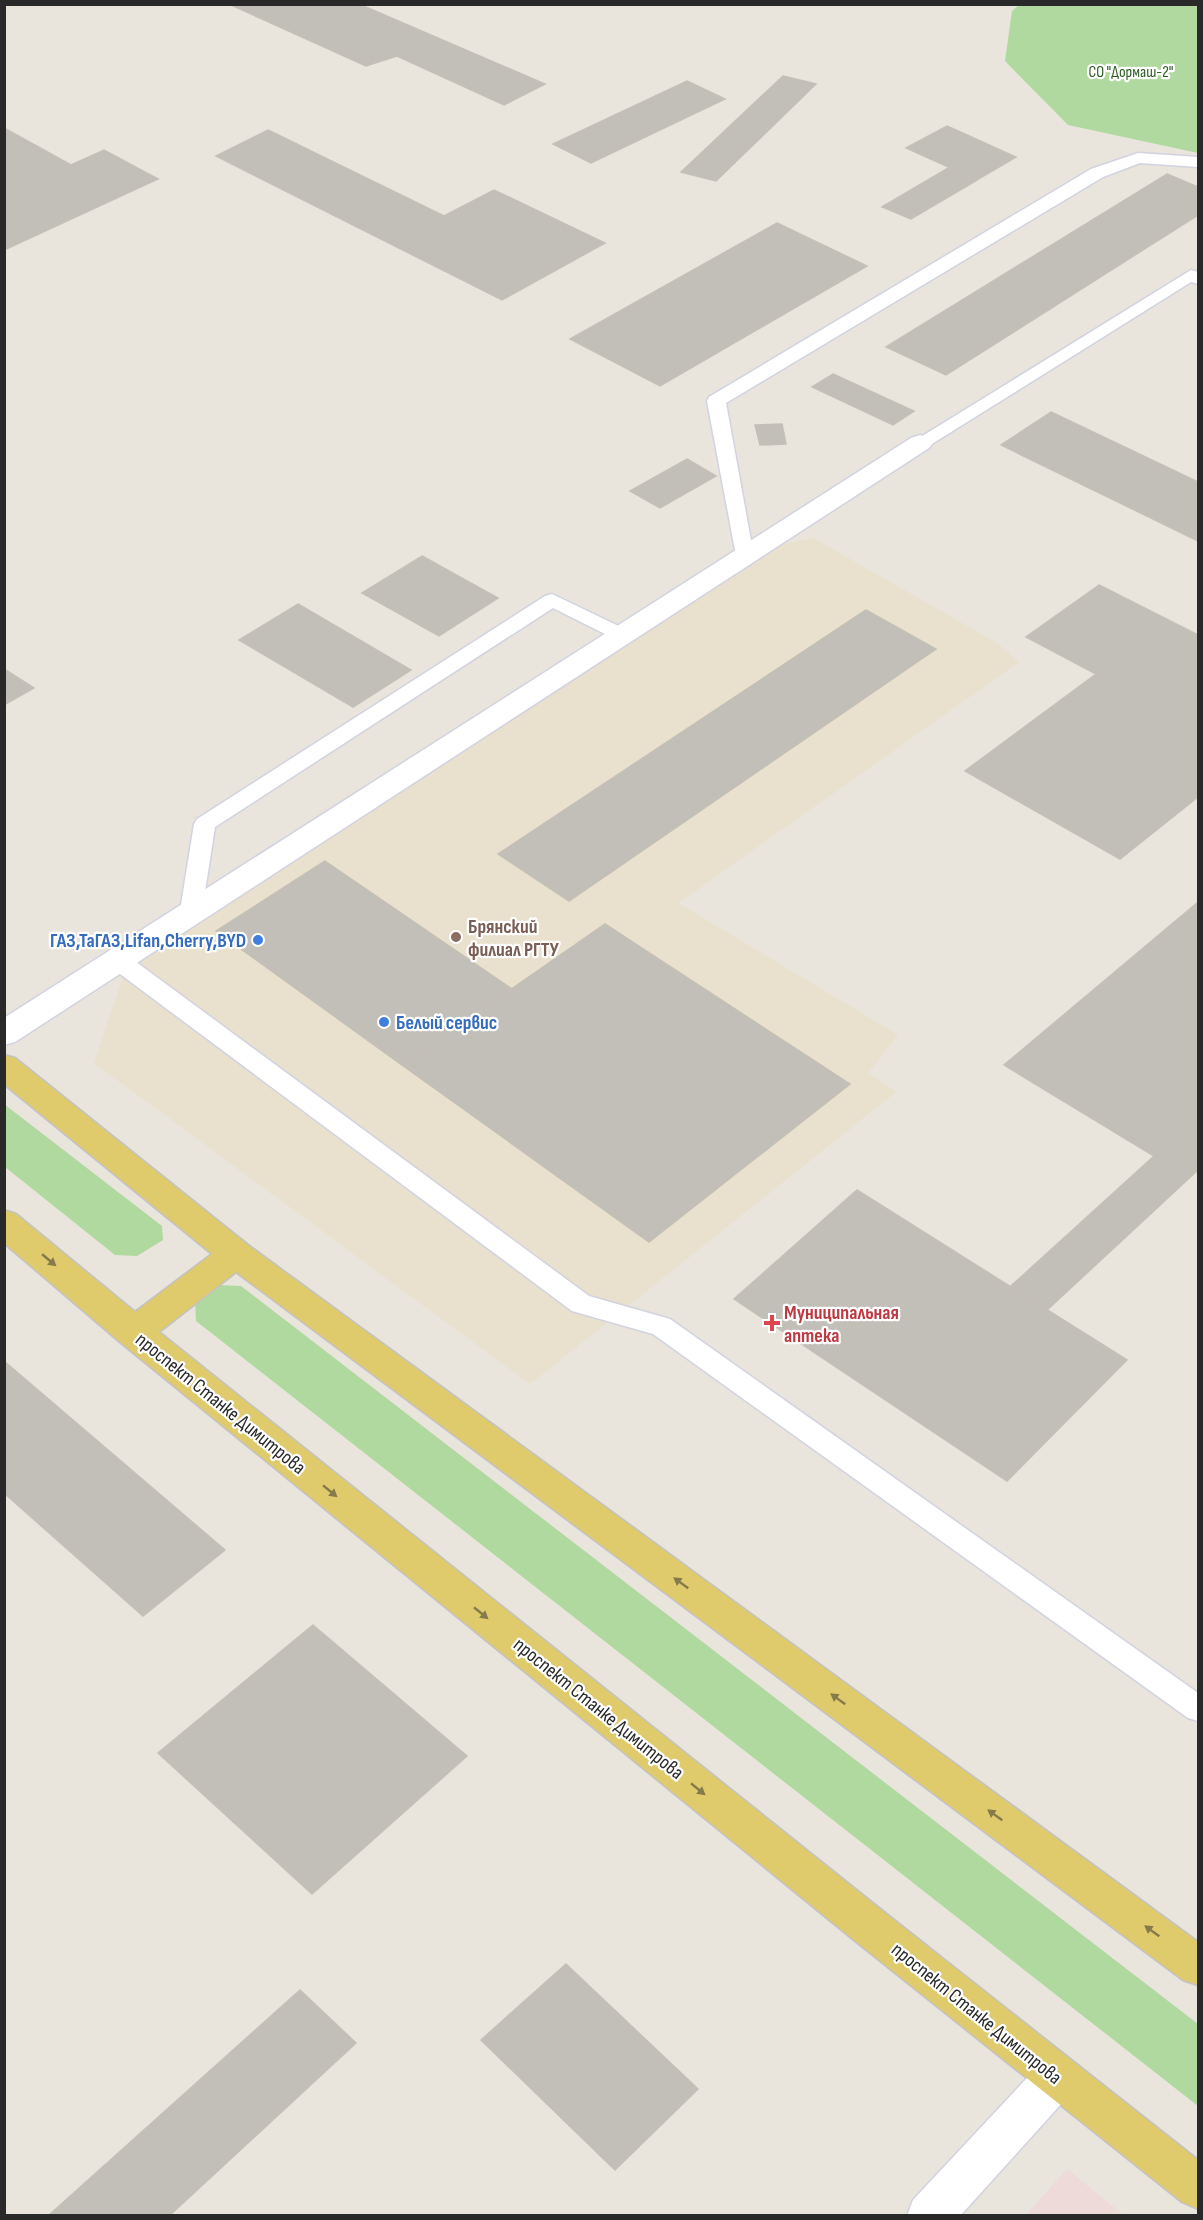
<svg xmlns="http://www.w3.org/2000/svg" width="1203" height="2220" font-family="'Sofia Sans Condensed',sans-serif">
	<rect width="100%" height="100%" fill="#e9e4dc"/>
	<path fill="#e9e1cd" d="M813 538 997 643 1019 662 678 903 898 1035 868 1073 896 1092 530 1384 94 1063 125 971 784 544Z"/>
	<path fill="#efdada" d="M1067 2169 1123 2215H1026Z"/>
	<path fill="#b0d99f" d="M1019 5H1198V153L1068 125 1005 61 1012 11Z
		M4 1104 162 1226 163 1240 137 1256 115 1255 5 1167Z
		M217 1285 241 1286 1198 2024V2106L196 1321 195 1300Z"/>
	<path fill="#c2beb8" stroke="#c4c0b6" stroke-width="1.5" d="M229 4H359L545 84 504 105 397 56 366 66Z
		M783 76 816 84 716 181 681 172Z
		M687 81 725 99 591 163 553 144Z
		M947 126 1016 157 977 180 906 148Z
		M4 128 71 165 104 150 158 179 4 250Z
		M268 130 444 216 494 190 605 243 502 300 216 156Z
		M948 168 977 180 911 219 882 207Z
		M1167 174 1198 187V215L946 375 886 347Z
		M777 223 867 266 660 386 570 339Z
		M833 374 914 411 893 425 812 387Z
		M1051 412 1198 482V541L1001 445Z
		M782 424 786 444 760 445 755 425Z
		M687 459 716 476 660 508 630 491Z
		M422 556 498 598 439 636 362 593Z
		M1099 585 1198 635V797L1120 859 965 771 1096 674 1026 637Z
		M298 604 411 670 353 707 239 640Z
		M866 610 936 649 569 901 498 854Z
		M4 669 34 688 4 705Z
		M325 861 512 989 402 1065 216 931Z
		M1198 902V1170L1047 1310 1011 1286 1154 1156 1004 1065Z
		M605 924 850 1084 649 1242 402 1065Z
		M857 1190 1127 1360 1007 1481 734 1299Z
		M4 1361 225 1550 143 1616 4 1493Z
		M313 1625 467 1756 312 1894 158 1753Z
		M566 1964 698 2089 615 2170 481 2040Z
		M300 1990 356 2043 169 2216H48Z"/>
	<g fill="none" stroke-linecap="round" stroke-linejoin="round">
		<g stroke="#d2d3e0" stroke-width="3">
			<path id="service" d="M1138 153 1198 157V167L1140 163 1103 177 726 403 754 557 744 563 737 561 707 401 709 397 1091 169Z
				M1191 270 1198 272V284L1191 282 927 447H913L911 443Z
				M552 594 629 631 632 635 629 639H615L553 608 215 827 202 911 199 916 191 919 183 916 180 911 194 824 197 819 545 596Z
				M120 954 128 956 589 1296 670 1319 1198 1693V1721L1188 1718 653 1334 572 1311 112 968 109 962 112 956Z"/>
		</g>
		<g stroke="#d2d3e0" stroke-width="3">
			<path id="minor" d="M920 435 929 438 933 443 929 448 15 1042 4 1045V1018L911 438Z
				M1057 2056 1072 2062 1079 2077 1072 2092 960 2216H907L913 2200 1042 2062Z"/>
		</g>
		<g stroke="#c3c3c3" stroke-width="3">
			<path id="primary" d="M4 1055 15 1058 248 1245 1198 1942V1985L1183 1980 236 1272 159 1332 884 1912 1198 2160V2209L1182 2202 854 1940 120 1342 4 1243V1210L16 1214 135 1312 212 1254 4 1084Z"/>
		</g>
		<use href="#service" fill="#fff" fill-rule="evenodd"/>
		<use href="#minor" fill="#fff" fill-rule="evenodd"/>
		<use href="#primary" fill="#dfca6c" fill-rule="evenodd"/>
	</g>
	<defs><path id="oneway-solid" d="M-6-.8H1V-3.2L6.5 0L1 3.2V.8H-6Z" transform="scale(1.5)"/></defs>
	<g fill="#847a4a">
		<use href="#oneway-solid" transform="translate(49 1260) rotate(40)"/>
		<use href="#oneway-solid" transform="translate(330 1491) rotate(39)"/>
		<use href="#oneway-solid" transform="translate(681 1583) rotate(-144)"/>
		<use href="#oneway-solid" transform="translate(481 1613) rotate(39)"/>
		<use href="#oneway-solid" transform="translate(838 1699) rotate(-144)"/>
		<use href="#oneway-solid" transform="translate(698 1789) rotate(39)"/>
		<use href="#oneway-solid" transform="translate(995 1815) rotate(-144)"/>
		<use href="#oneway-solid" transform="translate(1152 1931) rotate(-144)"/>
	</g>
	<circle fill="#8d6e63" stroke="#fff" stroke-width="2" cx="456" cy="937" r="6"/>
	<g fill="#3f7fe0" stroke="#fff" stroke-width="2">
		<circle cx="258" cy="940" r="6"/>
		<circle cx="384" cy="1022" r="6"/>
	</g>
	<path fill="#e0444e" stroke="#fff" stroke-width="2" d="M769 1314h6v6h6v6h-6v6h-6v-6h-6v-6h6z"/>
	<g text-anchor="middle" stroke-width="4.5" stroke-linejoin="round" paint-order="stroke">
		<g font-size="16" fill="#2b5c22" stroke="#fff">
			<text x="1131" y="77">СО "Дормаш-2"</text>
		</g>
		<g font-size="20" font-weight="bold" fill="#785e54" stroke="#fff" text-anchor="start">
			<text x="468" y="933">Брянский<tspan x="468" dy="23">филиал РГТУ</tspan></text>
		</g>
		<g font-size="20" font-weight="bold" fill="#366cbe" stroke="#fff" text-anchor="end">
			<text x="246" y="947">ГАЗ,ТаГАЗ,Lifan,Cherry,BYD</text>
			<text x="396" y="1029" text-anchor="start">Белый сервис</text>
		</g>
		<g font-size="20" font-weight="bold" fill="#be3a42" stroke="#fff" text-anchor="start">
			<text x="784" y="1319">Муниципальная<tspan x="784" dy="23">аптека</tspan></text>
		</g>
		<g font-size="20" fill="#292929" stroke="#fff">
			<text transform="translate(221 1403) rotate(39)" y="7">проспект Станке Димитрова</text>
			<text transform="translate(599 1708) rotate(39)" y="7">проспект Станке Димитрова</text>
			<text transform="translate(977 2013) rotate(39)" y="7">проспект Станке Димитрова</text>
		</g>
	</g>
	<rect width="1203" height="2220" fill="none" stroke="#292929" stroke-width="12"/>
</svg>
